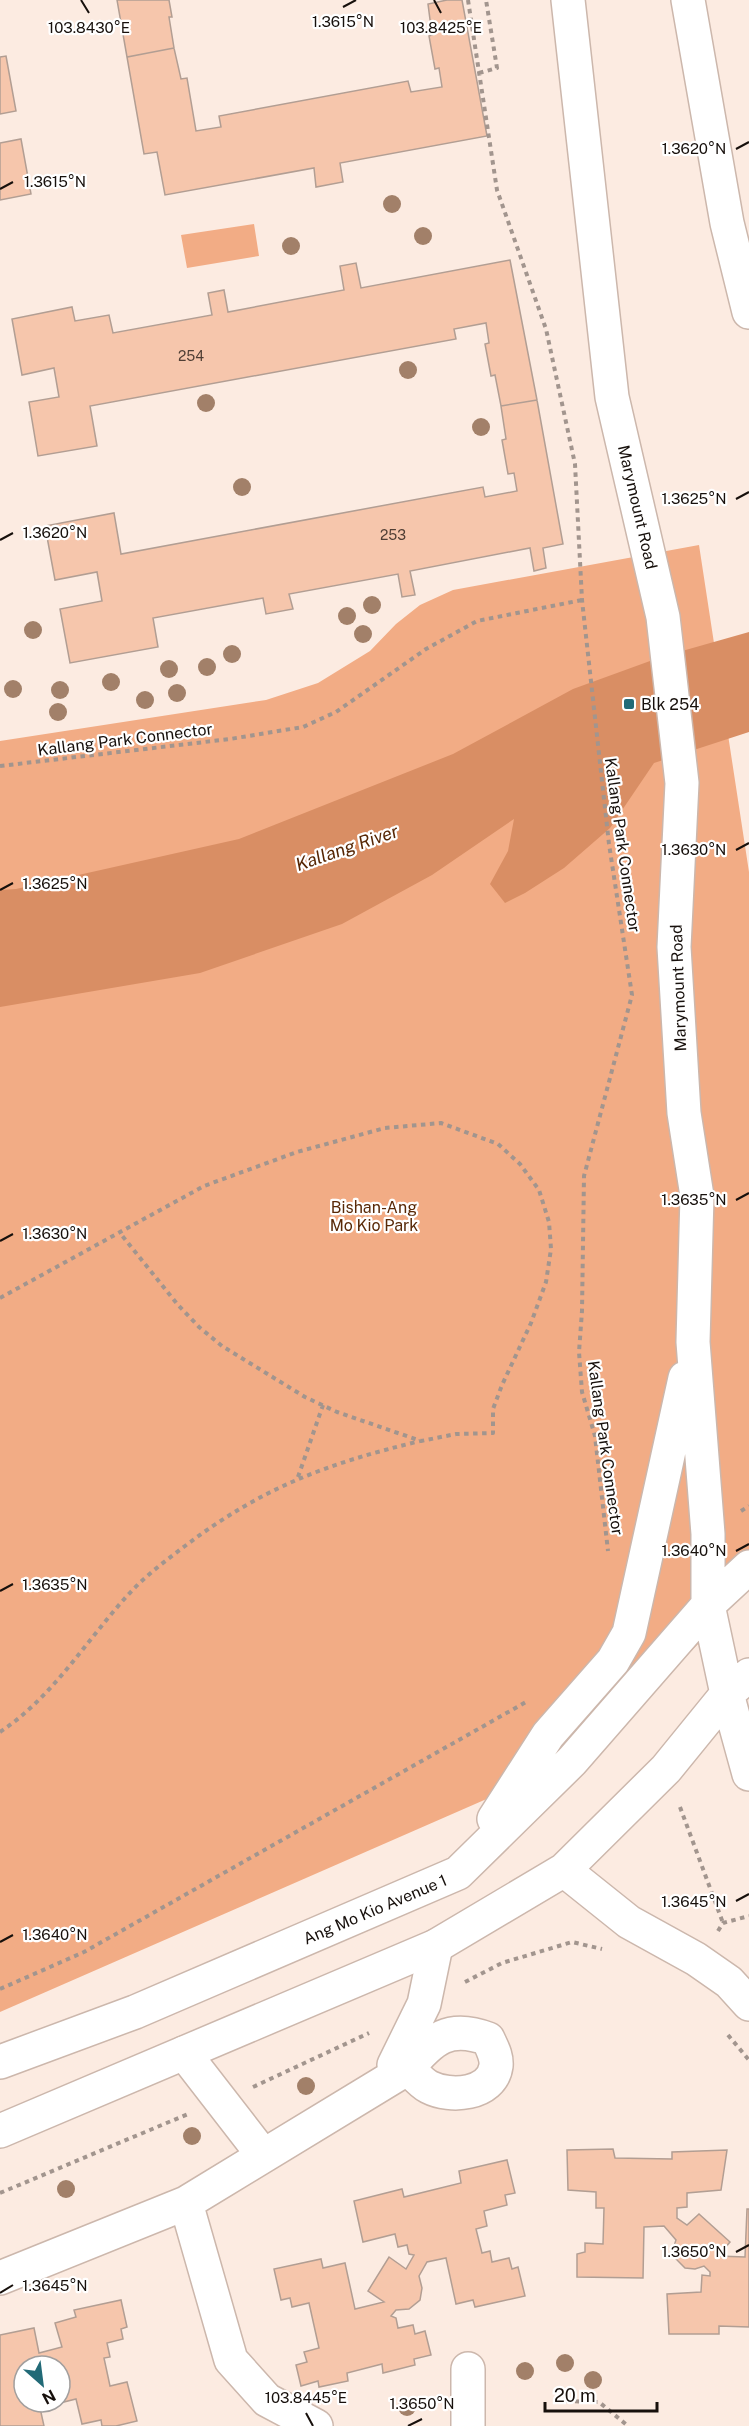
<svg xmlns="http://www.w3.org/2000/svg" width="749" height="2426" font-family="'Public Sans',sans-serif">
	<rect width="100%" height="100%" fill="#fcebe1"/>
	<path fill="#f2ac85" d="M254 224 259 256 187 268 181 235Z
		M699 545 749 872V1561L724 1617 594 1752 0 2012V741L266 700 318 683 370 651 396 624 420 605 453 590Z"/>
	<path fill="#d98e64" d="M749 632V732L654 763 610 828 564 868 525 893 505 903 490 884 508 851 514 819 432 875 342 924 200 973 0 1007V890L16 889 239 839 453 754 573 689 661 657Z"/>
	<path fill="#f6c6ac" stroke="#b29e93" stroke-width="1.5" fill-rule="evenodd" d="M117 0H169L172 17H169L174 48 127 57Z
		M447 0H462L487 136 340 163 343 182 316 187 314 168 165 195 157 152 144 154 127 57 174 48 181 79 187 78 196 131 221 127 219 116 408 81 411 92 442 87 439 68 435 69 429 36 432 35 428 4Z
		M6 56 16 111 0 114V57Z
		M21 139 31 194 0 200V143Z
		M510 260 537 400 501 406 495 375 491 376 485 344 489 343 486 323 454 329 456 339 90 406 97 446 38 456 29 402 59 397 54 368 22 375 12 319 72 307 75 321 109 315 113 333 212 315 208 293 224 290 228 312 344 290 340 266 356 263 361 288Z
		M537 400 563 544 543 548 546 568 534 571 530 548 410 571 415 595 402 597 398 574 289 594 293 609 266 614 263 598 153 618 158 647 70 663 60 609 102 601 97 572 55 580 45 526 114 513 121 554 483 487 485 497 517 491 514 473 508 474 502 440 506 439 501 406Z
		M613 2149 615 2158 672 2159V2152L727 2150 721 2190 687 2193V2207L677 2208V2218L687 2225 699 2214 730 2242 718 2256 745 2257 747 2209H749V2327L719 2326V2334H669L667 2294 701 2292 702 2275 710 2276V2272L704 2266 695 2269 685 2268 676 2259 674 2246 676 2240 664 2226 644 2227 643 2278 577 2277V2254L585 2252V2243L603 2244 604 2208H596V2192L568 2190 567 2150Z
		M507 2160 515 2193 505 2195 507 2205 484 2211 487 2226 476 2229 482 2253 490 2251 492 2262 509 2258 512 2269 518 2267 525 2296 475 2307 473 2300 456 2304 446 2258 427 2262 419 2276 422 2288 420 2300 409 2309 396 2310 391 2316 396 2318 398 2328 413 2325 415 2334 425 2331 431 2355 414 2359 415 2365 383 2373 382 2364 347 2373 348 2381 319 2387 318 2381 301 2386 296 2365 307 2362 304 2352 319 2348 309 2303 292 2307 290 2298 281 2300 274 2269 321 2259 323 2268 345 2263 355 2309 384 2302 368 2291 389 2257 406 2269 414 2255 409 2254 407 2245 398 2247 395 2234 363 2242 354 2201 402 2189 404 2197 461 2183 459 2171Z
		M121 2300 127 2327 121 2329 123 2339 107 2343 110 2357 104 2358 110 2386 127 2382 137 2421 116 2426H102L101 2420 82 2424 76 2399 40 2408 44 2426H0V2335L34 2328 39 2353 62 2347 55 2323 76 2317 74 2310ZM24 2366H60V2402H24Z"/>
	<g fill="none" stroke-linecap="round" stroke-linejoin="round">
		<g stroke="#ccb7ac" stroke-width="36">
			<path id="minor" d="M184 2053 263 2155
				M394 2065 424 2004 436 1946
				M186 2203 231 2360 267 2400 316 2426
				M0 2278 186 2203 408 2068C432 2039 449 2024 488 2039 492 2048 497 2056 496 2066 492 2095 450 2098 429 2087 421 2083 414 2074 408 2068
				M468 2426V2369"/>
		</g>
		<g stroke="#ccb7ac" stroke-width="36">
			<path id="major" d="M568 0 612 397 663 617 682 783 674 947 684 1113 697 1196 693 1342 708 1534V1605L727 1694 749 1774
				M688 0 727 223 749 312
				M494 1819 548 1735 613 1661 629 1633 685 1378
				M564 1870 629 1922 696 1959 729 1982 749 2004
				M0 2062 135 2012 458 1873 572 1761 708 1605 749 1567
				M0 2131 436 1946 564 1870 666 1769 727 1694 749 1675"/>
		</g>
		<path stroke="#a2958e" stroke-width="4" stroke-dasharray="4.5 4.5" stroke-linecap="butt" d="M468 0 497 190 546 329 575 464 582 600 609 844 632 995 584 1176 582 1311 579 1352 582 1392 595 1436 608 1551
			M479 73 497 68 486 0
			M0 766 230 739 303 727 336 712 426 649 477 621 582 600
			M0 1298 204 1186 297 1152 385 1128 441 1123 498 1144 520 1164 539 1190 549 1222 551 1249 546 1282 531 1323 502 1385 493 1409V1433L456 1434 421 1441 337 1412 305 1397 222 1346 199 1327 178 1305 120 1233
			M298 1477 323 1405
			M741 1511 749 1506
			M0 1732C53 1697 85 1642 127 1596 144 1577 165 1561 185 1546 263 1487 326 1464 420 1441
			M680 1807 723 1923
			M718 1931 723 1923 749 1916
			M465 1982 502 1963 572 1942 602 1949
			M0 1989 84 1952 526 1702
			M728 2035 749 2060
			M253 2087 369 2033
			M0 2193 188 2114
			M566 2401 599 2402 628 2426"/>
		<use href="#minor" stroke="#fff" stroke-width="33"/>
		<use href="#major" stroke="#fff" stroke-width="33"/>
	</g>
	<g fill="#a28069">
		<circle cx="392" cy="204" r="9"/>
		<circle cx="423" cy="236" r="9"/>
		<circle cx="291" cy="246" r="9"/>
		<circle cx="408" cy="370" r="9"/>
		<circle cx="206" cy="403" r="9"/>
		<circle cx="481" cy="427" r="9"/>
		<circle cx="242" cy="487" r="9"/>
		<circle cx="372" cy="605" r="9"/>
		<circle cx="347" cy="616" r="9"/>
		<circle cx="33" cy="630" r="9"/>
		<circle cx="363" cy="634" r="9"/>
		<circle cx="232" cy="654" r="9"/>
		<circle cx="207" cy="667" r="9"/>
		<circle cx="169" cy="669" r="9"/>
		<circle cx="111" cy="682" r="9"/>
		<circle cx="13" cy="689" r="9"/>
		<circle cx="60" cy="690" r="9"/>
		<circle cx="177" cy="693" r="9"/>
		<circle cx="145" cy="700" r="9"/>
		<circle cx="58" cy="712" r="9"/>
		<circle cx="306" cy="2086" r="9"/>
		<circle cx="192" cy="2136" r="9"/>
		<circle cx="66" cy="2189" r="9"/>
		<circle cx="565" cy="2363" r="9"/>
		<circle cx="525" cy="2371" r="9"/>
		<circle cx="593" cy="2380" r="9"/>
		<circle cx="407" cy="2407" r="9"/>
	</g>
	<path fill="none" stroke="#17100c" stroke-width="2" d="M81 0 89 13M434 0 441 13M343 7 356 0M736 149 749 142M0 189 13 182M736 499 749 492M0 540 13 533M736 850 749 843M0 890 13 883M736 1200 749 1193M0 1241 13 1234M736 1551 749 1544M0 1591 13 1584M736 1901 749 1894M0 1942 13 1935M736 2252 749 2245M0 2293 13 2285M306 2413 313 2426M408 2426 422 2419"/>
	<rect fill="#226a77" stroke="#fff" stroke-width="2" x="623" y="698" width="12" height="12" rx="3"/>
	<g text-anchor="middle" stroke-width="4.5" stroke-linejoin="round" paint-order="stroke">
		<g font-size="14" fill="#4f3e34">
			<text x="191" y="361">254</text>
			<text x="393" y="540">253</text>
		</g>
		<g font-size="16" fill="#17100c" stroke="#fff">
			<text transform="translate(638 507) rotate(77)" y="6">Marymount Road</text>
			<text transform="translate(125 739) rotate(-7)" y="6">Kallang Park Connector</text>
			<text transform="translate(623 845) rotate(82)" y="6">Kallang Park Connector</text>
			<text transform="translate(678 988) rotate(-92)" y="6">Marymount Road</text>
			<text transform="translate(606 1448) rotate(82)" y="6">Kallang Park Connector</text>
			<text transform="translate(375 1909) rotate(-23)" y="6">Ang Mo Kio Avenue 1</text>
		</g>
		<g font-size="16" fill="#17100c" stroke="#fff" text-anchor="start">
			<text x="641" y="710">Blk 254</text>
		</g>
		<g font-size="16" fill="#592907" stroke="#fff">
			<text x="374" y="1213">Bishan-Ang<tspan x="374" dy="18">Mo Kio Park</tspan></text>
		</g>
		<g font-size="18" font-style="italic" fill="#562604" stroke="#fff">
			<text transform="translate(347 848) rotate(-19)" y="6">Kallang River</text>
		</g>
	</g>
	<g font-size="15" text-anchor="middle" fill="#17100c" stroke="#fff" stroke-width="4.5" stroke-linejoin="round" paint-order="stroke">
		<text x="343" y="27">1.3615°N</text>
		<text x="89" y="33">103.8430°E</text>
		<text x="441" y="33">103.8425°E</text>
		<text x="694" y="154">1.3620°N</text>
		<text x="55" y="187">1.3615°N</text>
		<text x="694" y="504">1.3625°N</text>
		<text x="55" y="538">1.3620°N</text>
		<text x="694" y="855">1.3630°N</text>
		<text x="55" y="889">1.3625°N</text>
		<text x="694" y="1205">1.3635°N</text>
		<text x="55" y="1239">1.3630°N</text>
		<text x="694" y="1556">1.3640°N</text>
		<text x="55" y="1590">1.3635°N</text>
		<text x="694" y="1907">1.3645°N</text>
		<text x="55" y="1940">1.3640°N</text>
		<text x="694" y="2257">1.3650°N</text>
		<text x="55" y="2291">1.3645°N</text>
		<text x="306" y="2403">103.8445°E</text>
		<text x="422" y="2409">1.3650°N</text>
	</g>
	<g transform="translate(42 2384) rotate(152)"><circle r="28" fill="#ffffff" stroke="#a29f9e" stroke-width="1.5"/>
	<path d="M0-4.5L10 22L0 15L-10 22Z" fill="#226a77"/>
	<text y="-9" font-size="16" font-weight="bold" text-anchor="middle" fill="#17100c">N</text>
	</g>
	<path d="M545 2402v9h112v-9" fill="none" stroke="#17100c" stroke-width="3"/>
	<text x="554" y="2402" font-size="18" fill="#17100c" stroke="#ffffff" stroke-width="4.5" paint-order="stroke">20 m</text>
</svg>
